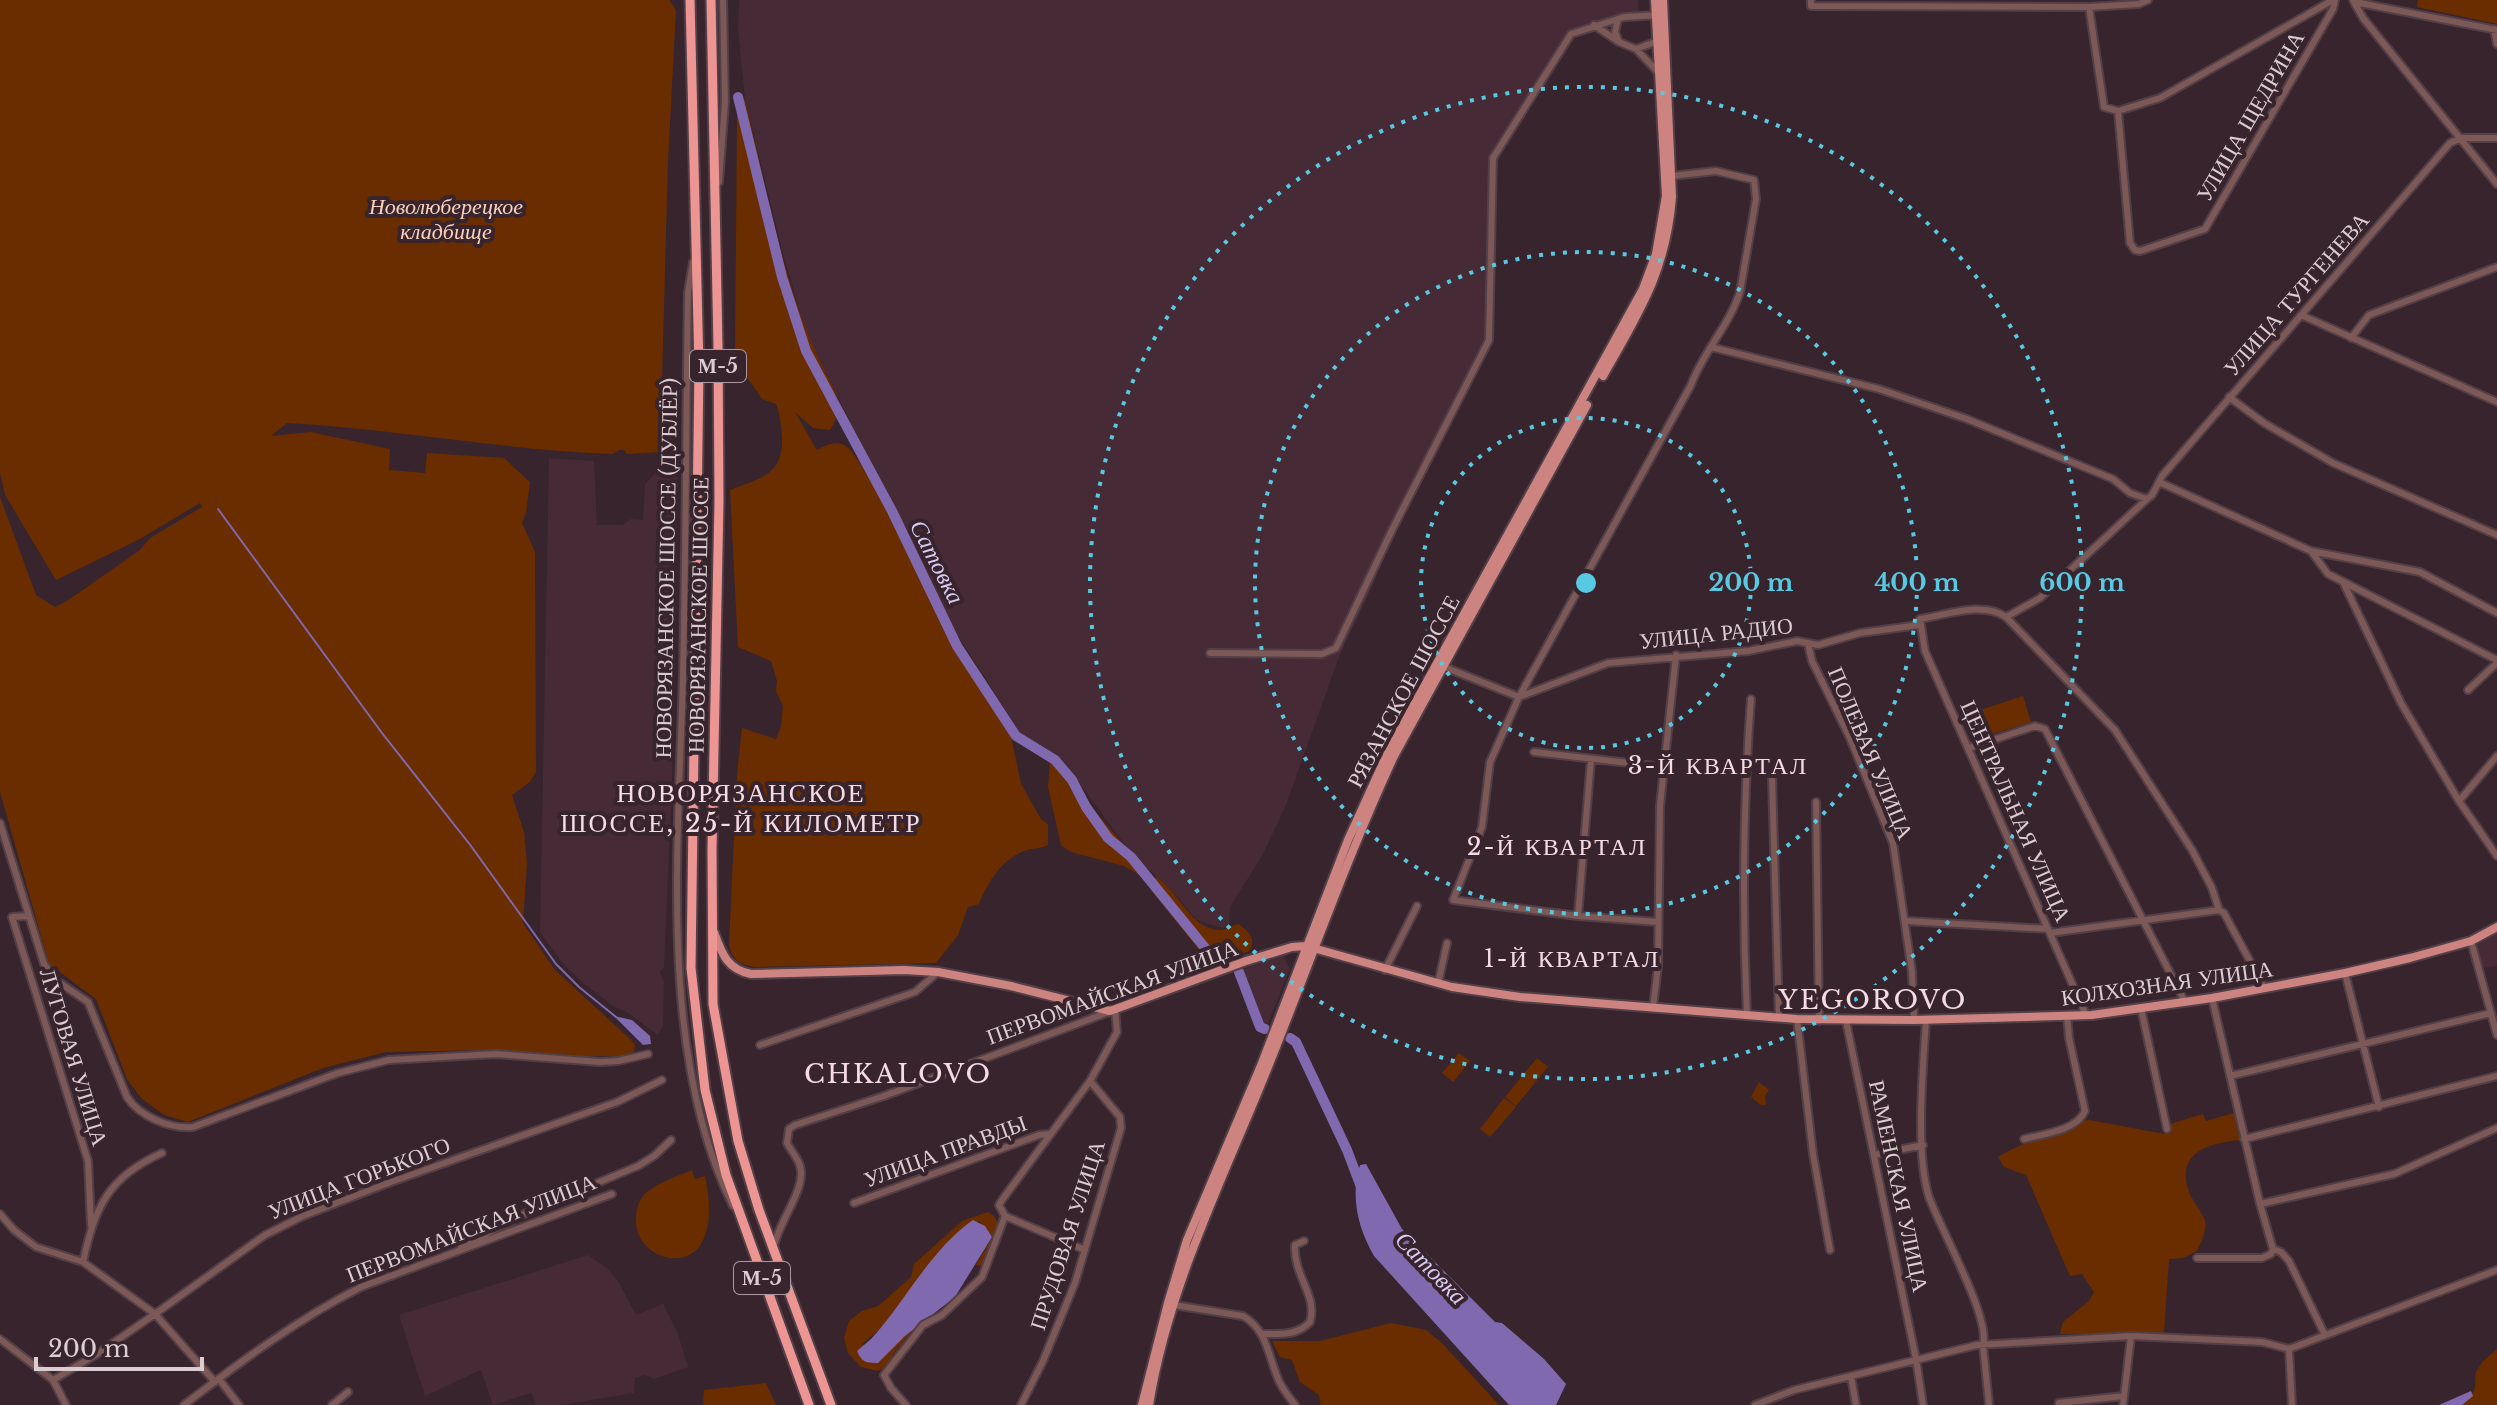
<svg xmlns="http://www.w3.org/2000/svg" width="2497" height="1405" font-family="'Libre Baskerville',serif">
	<rect width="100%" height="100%" fill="#38242c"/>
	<path fill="#462a35" d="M739 0H1638L1639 13 1573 29 1492 160 1489 340 1396 520 1373 585 1339 657 1286 805 1262 856 1230 907 1229 925 1222 928 1197 920 1171 889 1133 856 1064 762 1022 736 952 626 806 333 780 242 745 99 738 30Z
		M549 458 594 461 597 525H622L631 519 643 520 645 484 658 470 669 469V474L678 475 672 785 664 967 660 972 664 982 663 1026 658 1035 627 1012 613 1006 583 983 563 964 540 932Z
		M2497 932V966L2482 968 2476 946Z
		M1283 955 1290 969 1268 1023H1262L1241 970Z
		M588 1255 607 1268 618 1281 636 1315 663 1304 678 1334 688 1367 654 1379 645 1375 635 1378 634 1393 561 1405H536L531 1393 493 1405 481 1370 425 1396 399 1315Z"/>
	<path fill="#6a2d00" d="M0 0H669L676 10 668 161 660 452 627 454 624 450H619L613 454C504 450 396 429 287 423L271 436 311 432 390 449 389 470 425 473 427 453 504 458 530 482 526 513 522 523 535 552 536 772 530 782 512 795 524 832 527 863 523 923 555 970 630 1039 635 1045 634 1052 627 1056H580L482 1050 386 1052 323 1068 188 1122 164 1115 141 1098 127 1079 96 999 49 964 0 792V497L36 595 55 607 67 601 140 550 150 538 202 507 200 503 138 540 56 580 5 495 0 473Z
		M2418 0H2497V24L2417 7Z
		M745 99C766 187 782 282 821 363 833 389 848 404 830 430L813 428 795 412 817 450C826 445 836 440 846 446 863 456 947 620 949 641L1010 731 1021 784 1041 819 1048 824V845C1040 849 1032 848 1024 851 1001 860 988 882 979 904L968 907 958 935 936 963 755 967C739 964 732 961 729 944L737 774 742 728 776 739 781 726 783 706 776 691 777 681 771 661 738 647 730 490C761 478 784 475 782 436 781 424 780 415 776 404L762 399 735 360 737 117 741 101Z
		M2023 696 2031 722 1973 740 1965 715Z
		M1050 759 1061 762 1091 807 1146 870 1148 874 1145 878 1124 866 1071 852 1061 845 1048 787Z
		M1156 877C1179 890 1190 930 1220 930 1227 930 1232 925 1239 924 1248 931 1257 939 1249 951L1218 965H1211L1151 890 1150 883Z
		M1459 1053 1470 1061 1453 1082 1442 1073Z
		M1537 1058 1548 1067 1516 1106 1505 1097Z
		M1759 1082 1769 1090 1765 1096 1766 1105H1761L1751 1097Z
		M1504 1098 1516 1107 1490 1137 1480 1129Z
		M2234 1113 2240 1140C2209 1143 2175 1152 2189 1192 2193 1202 2202 1211 2205 1221 2207 1231 2201 1242 2197 1251L2183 1258 2169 1259 2164 1333 2060 1334 2063 1322 2089 1301 2094 1292 2082 1274 2070 1276 2026 1175 2004 1167 1998 1157C2021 1143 2040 1138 2065 1130 2073 1127 2080 1121 2089 1120L2165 1134 2169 1133 2170 1124 2203 1114 2206 1121Z
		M692 1170 695 1179 705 1176C709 1195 712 1219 704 1238 689 1275 635 1257 636 1220 636 1209 639 1199 647 1192 659 1182 678 1176 692 1170Z
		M988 1212 994 1216 999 1225 986 1262 979 1266 976 1265 992 1237 979 1221 963 1228 879 1330 861 1345 905 1336 914 1329 893 1354 891 1364 878 1371 861 1367 848 1353 844 1338 849 1321 862 1311 878 1306 884 1301 911 1277 914 1264 962 1221Z
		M1391 1323 1426 1330 1441 1342 1499 1405H1321L1319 1395 1300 1382 1292 1360 1280 1357 1272 1341H1320Z
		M2497 1349V1405H2462C2473 1396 2477 1388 2475 1374L2483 1361Z
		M766 1383 776 1405H703L704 1390Z"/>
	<path fill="#8169af" d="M614 1016 632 1020 650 1036 651 1044 643 1045Z
		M1366 1164 1402 1229 1495 1322 1502 1323 1544 1359 1566 1384 1556 1405H1509L1374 1256C1358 1228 1350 1197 1360 1165Z
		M973 1220 985 1226 992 1237 955 1297 905 1336 878 1363C866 1363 862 1362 857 1351L871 1339C905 1302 931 1249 973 1220Z
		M2471 1391 2473 1396 2462 1405H2439Z"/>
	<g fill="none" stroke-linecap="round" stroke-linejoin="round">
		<path stroke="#8169af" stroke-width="2" d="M218 509 382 733 471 846 556 964 579 987 616 1017"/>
		<path stroke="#8169af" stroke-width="10" d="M738 97 782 277 806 351 892 511 957 646 1016 736 1055 760 1072 780 1086 807 1108 838 1131 857 1210 954 1214 957 1225 954 1233 958
			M1239 972 1260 1027 1265 1029
			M1290 1038 1296 1042 1347 1150 1361 1187"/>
		<g stroke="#523f47" stroke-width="10">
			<path id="minor" d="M1811 0V6L2089 7 2139 4 2148 0
				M2353 0 2363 18 2497 184
				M2355 2 2497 30
				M2089 7 2104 107 2118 111 2160 98 2333 0
				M1618 19 1615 32 1619 42
				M1594 25 1619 42 1636 49 1658 41
				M2494 29 2497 44
				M1636 49 1658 72
				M2118 111 2130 243 2135 250 2140 251 2205 229 2333 9 2335 0
				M2497 138H2461L2450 143 2162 476 2159 482 2311 551 2328 574 2497 660
				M719 182 725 102 723 0
				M693 262 688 292C686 419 686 547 683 674 679 841 657 1053 733 1206
				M2301 315 2497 402
				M2351 338 2369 315 2497 267
				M1711 347 1879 389 1967 419 2113 479 2130 493 2147 499 2152 495 2159 482
				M2229 397 2264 423 2333 463 2497 535
				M2311 551 2420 572 2497 613
				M2344 584 2401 703 2459 801 2497 856
				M2006 617 2040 598 2147 499
				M1808 644 1812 661 1850 738 1893 843 1912 972 1914 1020
				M1210 653 1322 654 1336 648 1392 530 1489 340 1493 158 1571 34 1624 17 1660 15
				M1442 666 1519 697 1608 663 1748 651 1797 641 1818 645 1860 633 1919 625
				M2468 690 2497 663
				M1969 748 2035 726 2045 729 2185 1002
				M1534 752 1663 767
				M1772 777 1779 1018
				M2459 801 2497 756
				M1816 802 1819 1021
				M0 823 44 964 57 981 88 1002 127 1097C140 1117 170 1129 193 1127L338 1073 389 1060 496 1054 600 1062 618 1061 648 1054
				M27 916 12 917 88 1161 91 1225
				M1578 916 1591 759
				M1906 921 2048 929
				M1658 922 1578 916 1453 900 1482 827 1490 762 1519 697 1691 385C1703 352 1729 326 1740 292L1756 199 1754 180 1716 171 1671 176
				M2050 933 2219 910 2224 913 2265 989
				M2471 941 2497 1035
				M1385 970 1417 906
				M2345 973 2379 1107
				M1438 984 1447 943
				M2212 998 2260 1204
				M1653 1008 1658 966 1660 806 1676 655
				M2141 1008 2167 1129
				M2086 1015 1925 651 1920 619C1946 615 1983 601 2006 617L2115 730 2192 850 2212 888 2219 910
				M1747 1016C1742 909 1743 805 1751 699
				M1797 1019 1813 1154 1830 1250
				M1926 1020C1923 1068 1915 1153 1929 1197 1940 1228 1991 1318 1983 1345L1989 1405
				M1846 1021 1916 1359 1923 1405
				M760 1045 915 992 938 972
				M2230 1076 2491 1013
				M2024 1139C2043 1134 2076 1131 2085 1111L2069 1038 2067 1016
				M2244 1139 2497 1076
				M1874 1155 1923 1145
				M854 1203 1039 1135 1049 1134
				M0 1214 14 1230 36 1247 83 1262 155 1314 215 1382
				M1005 1216 1085 1250
				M774 1246C779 1221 807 1188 800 1166 798 1158 791 1151 787 1143L789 1129 795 1125 884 1096 1109 1012
				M461 1247 530 1211 638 1166 654 1156 671 1140
				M2197 1258H2262L2271 1254 2273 1249
				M83 1262C95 1207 108 1177 162 1153
				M1174 1305 1243 1316C1269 1331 1268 1359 1280 1383 1284 1391 1290 1398 1295 1405
				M1263 1334C1280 1334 1297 1336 1310 1322 1318 1295 1293 1276 1295 1245L1304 1241
				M2325 1335 2289 1261 2281 1252 2273 1249 2260 1204 2394 1174 2497 1128
				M0 1339 53 1380 66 1405
				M2289 1349 2292 1405
				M1851 1376 1856 1405
				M219 1379 239 1405
				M53 1380 97 1354 155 1314 265 1235 303 1216 388 1183 617 1102 662 1080
				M184 1405C240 1362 298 1319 361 1287L612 1194
				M332 1405 348 1392
				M906 1405 891 1388 884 1375 923 1325 942 1315 982 1277 1005 1216 999 1205 1002 1200 1090 1081 1117 1032 1115 1009
				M1021 1405 1043 1361 1075 1283 1121 1128 1120 1117 1090 1081
				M1755 1405 1794 1390 1977 1345 2131 1336 2262 1342 2289 1349 2497 1270
				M2059 1405V1403L2124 1396
				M2123 1405 2131 1336"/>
		</g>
		<g stroke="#523f47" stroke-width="12">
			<path id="major" d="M1603 376C1639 312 1666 272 1672 197L1663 0
				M714 932C722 954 727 969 751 974L904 970 938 972 1011 986 1110 1011 1246 961 1292 947 1306 946 1452 987 1520 997 1797 1019 1914 1020 2092 1015 2212 998 2345 973 2410 958 2471 941 2497 927
				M1142 1405 1168 1303 1187 1240 1262 1063 1348 840 1388 752 1643 289 1656 254 1666 196 1655 0
				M1149 1405C1168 1286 1224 1177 1268 1067 1310 963 1347 857 1394 756L1587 405"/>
		</g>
		<g stroke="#523f47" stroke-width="13">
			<path id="highway" d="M690 0 699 367 691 968 705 1090 726 1175 809 1405
				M711 0 718 347 719 501 712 850 713 1004 738 1141 759 1210 831 1405"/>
		</g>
		<use href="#minor" stroke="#7c5857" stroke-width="6"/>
		<use href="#major" stroke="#cd8481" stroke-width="8"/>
		<use href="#highway" stroke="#ed9592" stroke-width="9"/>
	</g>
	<g fill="none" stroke="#58c9e3" stroke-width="4" stroke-dasharray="4 8">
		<circle cx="1586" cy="583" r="165"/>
		<circle cx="1586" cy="583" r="331"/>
		<circle cx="1586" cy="583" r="496"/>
	</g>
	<g text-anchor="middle" stroke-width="8" stroke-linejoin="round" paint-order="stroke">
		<g fill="#38242c" stroke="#aa9aa0" stroke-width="2">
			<rect x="690" y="350" width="56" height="32" rx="6"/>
			<rect x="734" y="1262" width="56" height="32" rx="6"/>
		</g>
		<g font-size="20" font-weight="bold" fill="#dbcdd2">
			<text x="718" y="373">М-5</text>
			<text x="762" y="1285">М-5</text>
		</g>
		<g font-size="22" fill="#dbcdd2" stroke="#38242c">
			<text transform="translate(2250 116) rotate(-60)" y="8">УЛИЦА ЩЕДРИНА</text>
			<text transform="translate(2296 294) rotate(-49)" y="8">УЛИЦА ТУРГЕНЕВА</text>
			<text transform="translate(666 568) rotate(-89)" y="8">НОВОРЯЗАНСКОЕ ШОССЕ (ДУБЛЁР)</text>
			<text transform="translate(698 615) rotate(-89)" y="8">НОВОРЯЗАНСКОЕ ШОССЕ</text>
			<text transform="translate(1716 633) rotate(-6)" y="8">УЛИЦА РАДИО</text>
			<text transform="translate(1403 691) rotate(-62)" y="8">РЯЗАНСКОЕ ШОССЕ</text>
			<text transform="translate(1871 753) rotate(67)" y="8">ПОЛЕВАЯ УЛИЦА</text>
			<text transform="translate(2016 811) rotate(66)" y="8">ЦЕНТРАЛЬНАЯ УЛИЦА</text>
			<text transform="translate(2167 983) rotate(-8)" y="8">КОЛХОЗНАЯ УЛИЦА</text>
			<text transform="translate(1112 992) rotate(-20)" y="8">ПЕРВОМАЙСКАЯ УЛИЦА</text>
			<text transform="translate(74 1057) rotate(73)" y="8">ЛУГОВАЯ УЛИЦА</text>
			<text transform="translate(945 1151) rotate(-20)" y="8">УЛИЦА ПРАВДЫ</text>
			<text transform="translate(359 1178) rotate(-21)" y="8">УЛИЦА ГОРЬКОГО</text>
			<text transform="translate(1899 1186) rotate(78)" y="8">РАМЕНСКАЯ УЛИЦА</text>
			<text transform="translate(471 1228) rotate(-21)" y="8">ПЕРВОМАЙСКАЯ УЛИЦА</text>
			<text transform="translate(1067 1235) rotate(-72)" y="8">ПРУДОВАЯ УЛИЦА</text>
		</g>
		<g font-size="22" font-style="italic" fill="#fbd2bc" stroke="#38242c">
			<text x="446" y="214">Новолюберецкое<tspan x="446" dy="25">кладбище</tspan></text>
		</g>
		<g font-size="24" font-style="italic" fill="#d8ccf3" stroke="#38242c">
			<text transform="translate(937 562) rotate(63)" y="8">Сатовка</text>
			<text transform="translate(1431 1268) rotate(46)" y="8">Сатовка</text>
		</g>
		<g font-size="24" letter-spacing="2" fill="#f6dae4" stroke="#38242c">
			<text x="1718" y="774">3-Й КВАРТАЛ</text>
			<text x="1557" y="855">2-Й КВАРТАЛ</text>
			<text x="1572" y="967">1-Й КВАРТАЛ</text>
		</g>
		<g font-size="26" letter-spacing="2" fill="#f6dae4" stroke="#38242c">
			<text x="741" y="802">НОВОРЯЗАНСКОЕ<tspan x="741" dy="30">ШОССЕ, 25-Й КИЛОМЕТР</tspan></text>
			<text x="1873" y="1009">YEGOROVO</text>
			<text x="898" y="1083">CHKALOVO</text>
		</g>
	</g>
	<circle cx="1586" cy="583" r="12" fill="#58c9e3" stroke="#38242c" stroke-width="4"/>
	<g font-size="24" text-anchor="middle" font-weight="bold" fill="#58c9e3" stroke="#38242c" stroke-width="8" stroke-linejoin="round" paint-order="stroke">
		<text x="1751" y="591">200 m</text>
		<text x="1917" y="591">400 m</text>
		<text x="2082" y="591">600 m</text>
	</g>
	<path d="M36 1357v12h166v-12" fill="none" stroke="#dbcdd2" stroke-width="4"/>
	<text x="48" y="1357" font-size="24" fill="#dbcdd2" stroke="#38242c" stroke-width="6" paint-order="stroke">200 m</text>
</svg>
